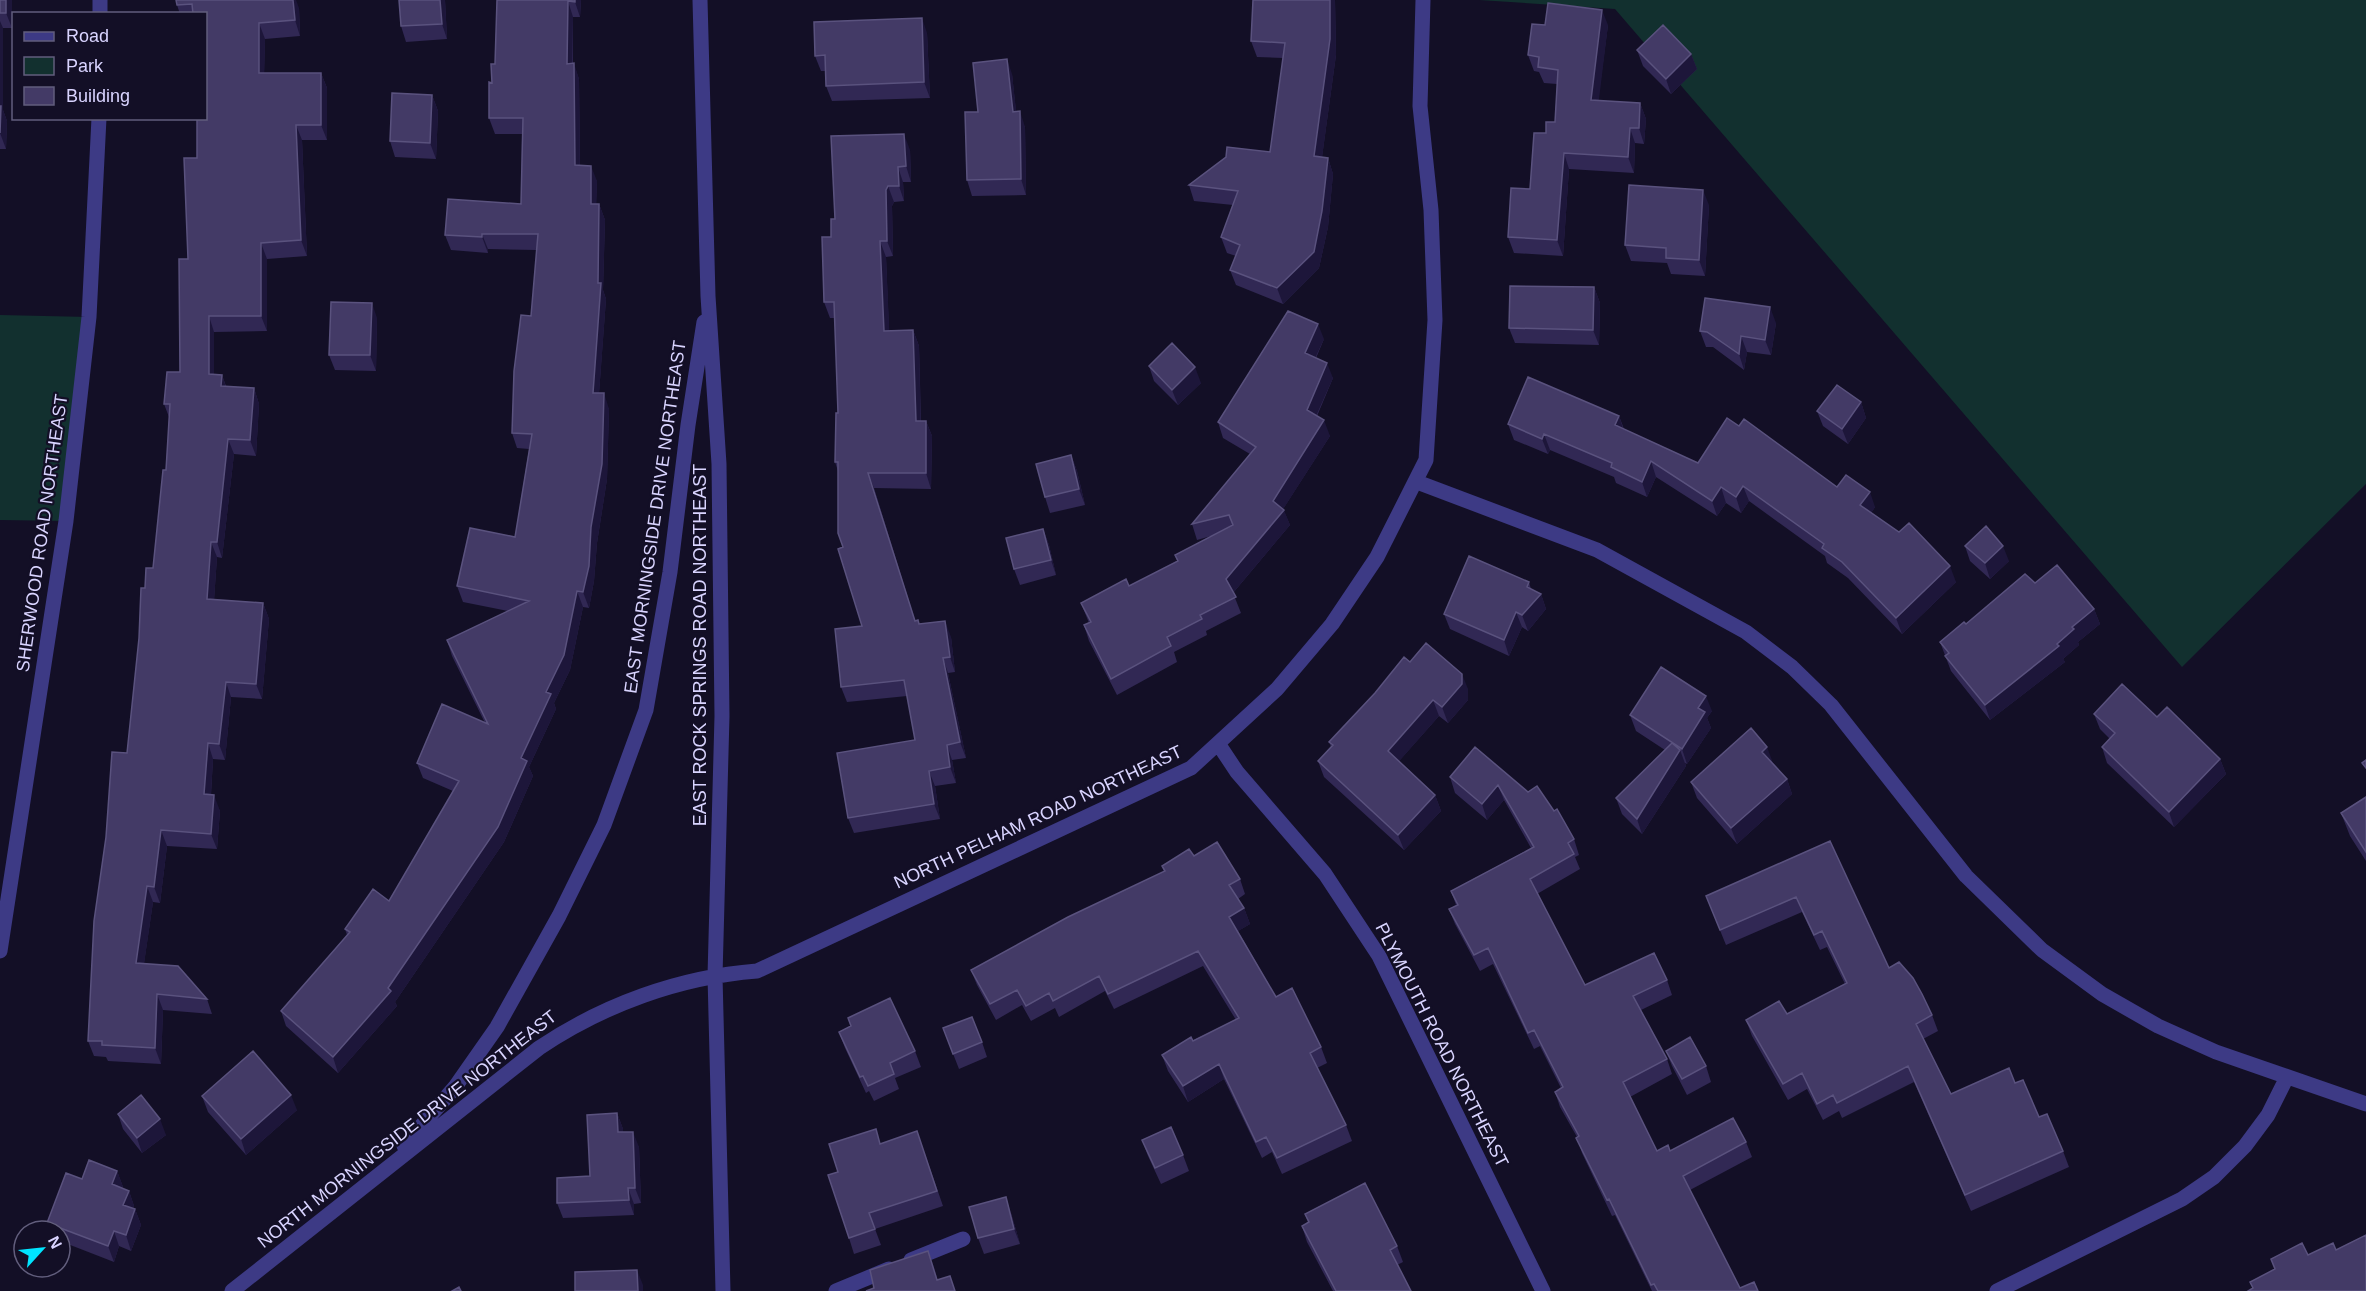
<svg xmlns="http://www.w3.org/2000/svg" width="2366" height="1291" font-family="Arial,sans-serif">
	<rect width="100%" height="100%" fill="#130f26"/>
	<path fill="#12302f" d="M1479 0H2366V484L2182 667 1615 9Z
		M0 315 89 317 66 521 0 520Z"/>
	<g fill="none" stroke-linecap="round" stroke-linejoin="round">
		<path stroke="#3d3a85" stroke-width="15" d="M100 0V14
			M700 0 708 296 719 464 722 716 715 976 723 1291
			M1417 482 1597 550 1746 632 1792 667 1831 705 1966 876 2042 950 2102 994 2158 1026 2216 1052 2366 1104
			M1219 745 1237 772 1325 874 1379 956 1543 1291
			M0 951 66 521 89 317 99 118
			M404 1146 455 1087 497 1027 559 916 604 825 646 710 670 572 688 425 704 322
			M911 1260 963 1239
			M232 1291 539 1048C603 1005 679 977 757 971L1191 768 1277 689 1332 624 1377 557 1426 460 1435 320 1431 210 1420 106 1423 0
			M836 1291 889 1269
			M1997 1291 2182 1199 2214 1177 2245 1146 2268 1115 2287 1077"/>
	</g>
	<path fill="#312854" d="M0 0H12V28H3V110L7 121 6 149H0Z
		M176 0 299 8 300 36 265 39 264 73H321L327 88V140H302L307 256 267 259V331L214 332V374L222 375 226 386 254 388 259 404 256 456 234 454 222 558 217 557 214 600 263 603 269 619 262 699 231 697 225 760 213 759 211 795 220 811 217 849 167 846 160 903 153 902 144 963 207 999 212 1014 163 1010 161 1064 108 1061 106 1057 94 1056 88 1041 127 753 145 588 153 568 166 470 169 417 164 404 180 372 188 259 197 158 206 14H180L177 5Z
		M445 0 447 39 406 42 401 26Z
		M497 0H581L580 17H573V63L579 79 580 165 597 181 596 204H599L605 220 603 290 606 299 599 393 609 409 607 479 597 543 594 581 589 608 583 607 570 670 554 703 556 709 529 767 533 776 504 842 395 1002 397 1006 338 1073 286 1026 281 1011 347 935 345 929 389 901 453 791 423 778 417 763 485 723 452 656 447 640 508 611 463 602 457 586 515 537 529 449 517 448 512 433 531 316 537 250 488 249V253L451 250 445 235 521 204 522 134H495L489 118 492 83 495 64Z
		M1253 0H1335L1336 55 1322 157 1328 158 1333 174 1328 227 1319 268 1283 304 1236 285 1230 270 1236 256 1227 253 1221 237 1233 205 1194 201 1189 185 1270 152 1283 58 1257 57 1251 41Z
		M1545 25H1608L1598 101 1640 103 1646 119 1644 144 1635 143 1634 173 1569 169 1563 256 1514 253 1508 237 1530 189 1546 133 1555 122 1557 84 1544 83 1539 72 1534 71 1528 55Z
		M927 33 930 98 832 101 826 86V71H821L815 56Z
		M1637 50 1691 54 1697 69 1671 94 1643 66Z
		M1012 74 1016 112 1025 127 1026 195 972 196 967 180 978 112Z
		M432 95 438 111 436 159 395 157 390 141Z
		M910 150 911 182H903L904 201 894 202 892 206 893 256 886 257 889 331 913 330 919 346 921 421H926L932 436 931 489 874 488 915 621 920 624 951 637 955 672 948 673 966 758 952 760 956 783 935 786 940 819 854 833 848 818 915 740 907 696 847 702 841 687 862 626 843 547 838 471 835 462 838 413 835 318H830L824 302 831 237 835 219Z
		M1709 205 1705 276 1671 274 1667 263 1631 261 1625 245Z
		M1594 287 1600 303 1599 345 1515 343 1509 328Z
		M377 318 376 371 335 370 329 355Z
		M1776 323 1771 355 1747 352 1744 370 1713 347H1706L1700 331Z
		M1324 339 1316 358 1333 378 1317 416 1330 436 1283 509 1290 525 1233 593 1241 613 1206 631 1207 635 1174 652 1177 662 1117 695 1089 641 1084 625 1089 623 1081 603 1129 586 1177 561 1175 555 1211 536 1197 540 1192 524 1250 454 1223 438 1218 422Z
		M1149 366 1201 383 1178 405 1154 381Z
		M1861 402 1866 418 1848 444 1823 426 1817 411Z
		M1619 416 1624 429 1698 463 1837 487 1875 507 1871 513 1956 582 1902 634 1848 578 1827 563 1825 556 1749 501 1741 513 1726 503 1717 516 1656 477 1647 497 1616 483 1614 477 1550 450 1548 454 1514 440 1508 424Z
		M1071 455 1077 471 1085 505 1050 513 1045 497Z
		M1043 529 1049 545 1056 575 1020 585 1014 569Z
		M1965 546 2009 561 1990 579 1970 561Z
		M1529 582 1531 589 1541 594 1546 609 1528 631 1522 627 1509 656 1450 629 1444 614Z
		M2035 583 2094 609 2100 624 2078 642 2079 645 2063 659 2065 662 1990 720 1951 671 1940 642 1966 624Z
		M1410 662 1468 689V700L1448 723 1439 716 1399 761 1435 795 1441 811 1404 850 1324 777 1318 761 1331 747 1329 742Z
		M1712 711 1707 718 1711 728 1687 764 1685 763 1686 766 1642 834 1622 814 1616 798 1665 750 1636 731 1630 715Z
		M2094 714 2157 717 2220 759 2226 774 2174 827 2107 763 2102 747 2110 739 2100 729Z
		M1475 747 1574 839 1579 855 1575 857 1580 869 1537 894 1585 985 1667 980 1672 995 1641 1010 1667 1059 1672 1074 1630 1097 1657 1151H1670L1746 1142 1752 1157 1690 1190 1740 1288 1758 1291H1652L1615 1215 1612 1216 1582 1153 1577 1137 1560 1107 1555 1092 1561 1088 1540 1046 1534 1049 1493 964 1480 971 1455 924 1449 909 1456 905 1451 891 1531 848 1504 800 1487 820 1455 793 1450 777Z
		M1773 763 1787 779 1792 794 1737 844 1697 798 1691 782Z
		M2366 797V861L2350 836 2341 813Z
		M1830 841 1889 968 1932 1015 1938 1031 1923 1039 1951 1094 2015 1083 2063 1151 2069 1167 1971 1211 1914 1082 1842 1118 1839 1111 1823 1120 1807 1089 1788 1100 1752 1036 1746 1020 1787 1014 1845 984 1827 947 1820 950 1802 912 1726 945 1706 896Z
		M1194 856 1240 879 1245 894 1238 899 1244 908 1250 924 1238 931 1276 997 1321 1047 1327 1063 1317 1068 1346 1125 1352 1141 1282 1174 1272 1152 1262 1158 1224 1079 1188 1102 1168 1071 1162 1055 1236 1020 1203 966 1114 1009 1105 991 1059 1017 1055 1008 1031 1021 1022 1005 996 1020 977 985 971 970 1164 872 1162 866Z
		M848 1018 915 1051 921 1067 895 1078 899 1089 874 1101 869 1091 866 1093 845 1048 839 1032 851 1027Z
		M943 1028 982 1042 987 1057 959 1069Z
		M1666 1051 1706 1066 1711 1082 1687 1095 1672 1066Z
		M202 1096 297 1110 246 1155 208 1112Z
		M617 1113 623 1129V1132L639 1147 641 1203 634 1204V1215L563 1218 557 1203 590 1176Z
		M118 1114 166 1135 142 1153 123 1129Z
		M917 1131 943 1206 875 1229 881 1245 854 1254 849 1238 838 1172 881 1144Z
		M1142 1140 1183 1155 1189 1171 1161 1184 1148 1156Z
		M117 1171 123 1187 122 1188 129 1191 134 1206 133 1208 135 1209 141 1225 131 1251 119 1246 114 1262 60 1241V1231H50L47 1223 82 1179Z
		M1011 1213 1020 1244 984 1254 978 1238Z
		M1305 1214 1397 1246 1403 1262 1397 1265 1411 1291H1333L1307 1242 1302 1226 1308 1223Z"/>
	<path fill="#1d163a" d="M6 0H12V28L6 13Z
		M293 0H296L299 8 300 36 295 20Z
		M440 0H445L447 39 442 24Z
		M575 0H581L580 17 575 2Z
		M1330 0H1335L1336 55 1320 172 1314 156Z
		M568 1 573 17 572 79 567 64Z
		M1602 10 1608 25 1597 116 1591 100Z
		M922 18 927 33 930 98 924 82Z
		M0 21 3 28V110L7 121 6 149 0 133Z
		M259 23 265 39 264 88 259 73Z
		M1691 54 1697 69 1671 94 1666 79Z
		M1007 59 1012 74 1018 127 1013 112Z
		M574 63 579 79 580 181 575 165Z
		M321 73 327 88V140L321 125Z
		M432 95 438 111 436 159 430 143Z
		M1640 103 1646 119 1644 144 1639 128Z
		M1020 111 1025 127 1026 195 1021 179Z
		M296 125 302 140 307 256 301 240Z
		M1630 128 1635 143 1634 173 1628 157Z
		M904 134 910 150 911 182 906 166Z
		M1564 153 1569 169 1563 256 1557 240Z
		M1328 158 1333 174 1328 227 1319 268 1283 304 1277 288Z
		M591 166 597 181 596 219 591 204Z
		M898 167 903 182 904 201 899 186Z
		M888 186 894 202 892 206 893 256 887 241 886 190Z
		M1703 190 1709 205 1705 276 1699 260Z
		M599 204 605 220 603 290 606 299 598 408 593 393 598 283Z
		M482 234 488 249V253L482 237Z
		M880 241 886 257 890 347 884 331Z
		M261 243 267 259V331L261 316Z
		M1594 287 1600 303 1599 345 1593 330Z
		M372 303 377 318 376 371 370 355Z
		M1770 307 1776 323 1771 355 1765 340Z
		M209 316 214 332V390L209 374Z
		M1318 324 1324 339 1310 369 1305 353Z
		M913 330 919 346 921 436 916 421Z
		M1741 336 1747 352 1744 370 1739 354Z
		M1327 363 1333 378 1312 425 1307 410Z
		M1195 367 1201 383 1178 405 1172 390Z
		M222 375 227 390 221 386Z
		M254 388 259 404 256 456 250 440Z
		M604 393 609 409 607 479 597 543 594 581 589 608 583 592 591 527Z
		M1861 402 1866 418 1848 444 1842 429Z
		M1619 416 1624 431 1615 425Z
		M1324 420 1330 436 1280 514 1284 510 1290 525 1232 594 1226 579 1273 501Z
		M926 421 932 436 931 489 926 473Z
		M1544 434 1550 450 1548 454 1542 439Z
		M228 439 234 454 222 558 217 542Z
		M1071 455 1077 471 1085 505 1079 489Z
		M1651 461 1656 477 1647 497 1642 482Z
		M868 473 874 488 920 636 915 621Z
		M1743 486 1749 501 1741 513 1736 497Z
		M1721 487 1726 503 1717 516 1712 501Z
		M1870 492 1875 507 1866 521 1860 505Z
		M1043 529 1049 545 1056 575 1051 560Z
		M211 542 217 557 213 615 207 599Z
		M2003 546 2009 561 1990 579 1985 563Z
		M1950 566 1956 582 1902 634 1896 618Z
		M577 591 583 607 570 670 554 703 556 709 529 767 533 776 504 842 395 1002 397 1006 338 1073 333 1057 521 758 546 692Z
		M1541 594 1546 609 1528 631 1522 615Z
		M263 603 269 619 262 699 256 684Z
		M2094 609 2100 624 2078 642 2079 645 2063 659 2065 662 1990 720 1985 705Z
		M1516 612 1522 627 1509 656 1504 640Z
		M945 621 951 637 955 672 950 657Z
		M943 658 948 673 966 758 960 742Z
		M1462 674 1468 689V700L1448 723 1442 707Z
		M226 682 231 697 225 760 219 744Z
		M1706 696 1712 711 1707 718 1711 728 1687 764 1682 749 1698 708Z
		M1433 700 1439 716 1394 767 1388 751Z
		M208 743 213 759 210 810 204 794Z
		M947 745 952 760 956 783 950 767Z
		M1767 747 1773 763 1768 768 1762 752Z
		M1680 750 1686 766 1642 834 1637 819Z
		M2220 759 2226 774 2174 827 2169 812Z
		M929 771 935 786 940 819 934 804Z
		M1787 779 1792 794 1737 844 1731 828Z
		M1498 785 1504 800 1487 820 1482 804Z
		M214 795 220 811 217 849 211 834Z
		M1435 795 1441 811 1404 850 1398 835Z
		M161 830 167 846 160 903 154 887Z
		M147 886 153 902 142 978 136 963Z
		M1244 908 1250 924 1235 933 1229 917Z
		M157 994 163 1010 161 1064 155 1048Z
		M1219 1064 1224 1079 1188 1102 1183 1086Z
		M291 1095 297 1110 246 1155 241 1139Z
		M617 1113 623 1129 624 1148 618 1132Z
		M160 1119 166 1135 142 1153 137 1138Z
		M633 1132 639 1147 641 1203 635 1188Z
		M117 1171 123 1187 118 1200 112 1184Z
		M628 1188 634 1204V1215L629 1200Z
		M129 1191 134 1206 129 1220 123 1205Z
		M1006 1197 1011 1213 1020 1244 1014 1229Z
		M135 1209 141 1225 131 1251 126 1235Z
		M114 1231 119 1246 114 1262 108 1246Z
		M928 1251 934 1267 941 1291 937 1280Z
		M637 1270 643 1285V1291H638Z"/>
	<path fill="#433a66" stroke="#5a527e" stroke-width="1.5" d="M0 0H6V13H0Z
		M176 0H293L295 20 259 23V73H321V125H296L301 240 261 243V316H209V374L222 375 221 386 254 388 250 440 228 439 217 542H211L207 599 263 603 256 684 226 682 219 744 208 743 204 794 214 795 211 834 161 830 154 887 147 886 136 963 178 966 207 999 157 994 155 1048 102 1045V1041H88L94 921 106 837 112 752 127 753 139 638 141 588H145L146 568H153L163 470H166L170 404H164L167 372H180L179 259H188L184 158H197V118H206V14H193L192 4 177 5Z
		M399 0H440L442 24 401 26Z
		M497 0H575V2L568 1 567 64 574 63 575 165 591 166V204H599L598 283H601L593 393H604L602 464 591 527 589 566 583 592 577 591 564 655 546 692 551 694 521 758 527 761 498 827 388 988 391 991 333 1057 281 1011 350 932 345 929 373 889 389 901 459 781 417 763 442 704 488 724 447 640 529 601 457 586 470 528 515 537 532 434 512 433 514 371 521 315 531 316 538 234H482V237L445 235 448 199 521 204 523 118H489V82L492 83 491 64H495Z
		M1253 0H1330V39L1314 156 1328 158 1322 211 1314 252 1277 288 1230 270 1240 245 1221 237 1238 191 1189 185 1226 157 1227 147 1270 152 1285 43 1251 41Z
		M1548 3 1602 10 1591 100 1640 103 1639 128H1630L1628 157 1564 153 1557 240 1508 237 1511 188 1530 189 1534 133H1546V122H1555L1558 70 1538 67 1539 57 1528 55 1532 24 1545 25Z
		M922 18 924 82 826 86 825 55 815 56 814 22Z
		M1663 25 1691 54 1666 79 1637 50Z
		M1007 59 1013 112 1020 111 1021 179 967 180 965 112H978L973 63Z
		M392 93 432 95 430 143 390 141Z
		M0 106H1L0 133Z
		M904 134 906 166 898 167 899 186H888L886 190 887 241H880L884 331 913 330 916 421H926V473H868L915 621 918 620 919 624 945 621 950 657 943 658 960 742 947 745 950 767 929 771 934 804 848 818 837 753 915 740 904 680 841 687 835 629 862 626 838 549 843 547 838 533V462H835L836 413H838L834 302H824L822 237H831V219H835L831 136Z
		M1629 185 1703 190 1699 260 1666 258V248L1625 245Z
		M1510 286 1594 287 1593 330 1509 328Z
		M1705 298 1770 307 1765 340 1741 336 1739 354 1707 332 1700 331Z
		M331 302 372 303 370 355H329Z
		M1288 311 1318 324 1305 353 1327 363 1307 410 1324 420 1273 501 1284 510 1226 579 1236 597 1200 615 1202 619 1167 637 1171 646 1111 679 1084 625 1091 622 1081 603 1126 579 1129 586 1178 561 1175 555 1233 525 1229 515 1192 524 1256 447 1218 422Z
		M1172 343 1195 367 1172 390 1149 366Z
		M1528 377 1619 416 1615 425 1698 463 1727 418 1739 426 1744 419 1837 487 1846 475 1870 492 1860 505 1899 532 1909 523 1950 566 1896 618 1842 562 1822 548 1824 544 1743 486 1736 497 1721 487 1712 501 1651 461 1642 482 1611 467 1612 463 1544 434 1542 439 1508 424Z
		M1837 385 1861 402 1842 429 1817 411Z
		M1071 455 1079 489 1045 497 1036 464Z
		M1986 526 2003 546 1985 563 1965 546Z
		M1043 529 1051 560 1014 569 1006 538Z
		M1469 556 1529 582 1527 587 1541 594 1522 615 1516 612 1504 640 1444 614Z
		M2057 565 2094 609 2072 627 2074 629 2057 644 2059 646 1985 705 1945 656 1949 653 1940 642 1964 622 1966 624 2025 574 2035 583Z
		M1426 643 1462 674V684L1442 707 1433 700 1388 751 1435 795 1398 835 1318 761 1333 745 1329 742 1375 693 1404 657 1410 662Z
		M1661 667 1706 696 1698 708 1705 712 1682 749 1630 715Z
		M2122 684 2157 717 2167 707 2220 759 2169 812 2102 747 2115 733 2094 714Z
		M1751 728 1767 747 1762 752 1787 779 1731 828 1691 782Z
		M1672 743 1680 750 1637 819 1616 798Z
		M1475 747 1528 792 1537 786 1554 811 1557 809 1574 839 1568 843 1574 854 1530 879 1585 985 1654 953 1667 980 1633 996 1667 1059 1623 1082 1657 1151 1668 1145 1670 1151 1733 1118 1746 1142 1683 1176 1740 1288 1754 1282 1758 1291H1658L1654 1284 1651 1285 1609 1199 1607 1200 1576 1138 1579 1136 1555 1092 1563 1087 1534 1030 1528 1033 1488 948 1474 955 1449 909 1458 905 1451 891 1534 847 1498 785 1482 804 1450 777Z
		M2366 760V768L2362 763Z
		M2366 797V852L2341 813Z
		M1830 841 1889 968 1899 962 1913 978 1922 994 1932 1015 1916 1024 1951 1094 2009 1068 2015 1083 2023 1080 2039 1117 2047 1114 2063 1151 1965 1195 1908 1066 1837 1103 1833 1095 1817 1104 1802 1073 1783 1084 1746 1020 1779 1001 1787 1014 1847 983 1822 931 1814 935 1796 897 1720 930 1706 896Z
		M1217 842 1240 879 1229 885 1244 908 1229 917 1276 997 1292 988 1321 1047 1310 1053 1346 1125 1277 1158 1266 1137 1256 1142 1219 1064 1183 1086 1162 1055 1191 1037 1193 1041 1239 1018 1198 951 1108 994 1099 976 1053 1001 1049 993 1026 1006 1017 990 990 1004 971 970 1068 917 1165 871 1162 866 1189 849 1194 856Z
		M890 998 915 1051 890 1063 894 1074 868 1086 863 1076 860 1077 839 1032 851 1026 848 1018Z
		M972 1017 982 1042 953 1054 943 1028Z
		M1690 1037 1706 1066 1682 1079 1666 1051Z
		M253 1051 291 1095 241 1139 202 1096Z
		M141 1095 160 1119 137 1138 118 1114Z
		M617 1113 618 1132H633L635 1188H628L629 1200 557 1203V1178L590 1176 587 1115Z
		M1171 1127 1183 1155 1155 1168 1142 1140Z
		M876 1129 880 1144 917 1131 937 1191 869 1213 875 1229 849 1238 828 1175 838 1172 829 1144Z
		M89 1160 117 1171 112 1184 129 1191 123 1205 135 1209 126 1235 114 1231 108 1246 47 1223 66 1173 82 1179Z
		M1365 1183 1397 1246 1390 1250 1411 1291H1336L1302 1226 1309 1222 1305 1214Z
		M1006 1197 1014 1229 978 1238 969 1207Z
		M2366 1235V1291H2248L2253 1288 2250 1282 2275 1269 2271 1259 2302 1243 2308 1255 2333 1243 2336 1250Z
		M928 1251 937 1280 950 1276 955 1291H866L874 1288 870 1270Z
		M637 1270 638 1291H575V1272Z
		M459 1287 461 1291H452Z"/>
	<g text-anchor="middle" stroke-width="4.5" stroke-linejoin="round" paint-order="stroke">
		<g font-size="18" fill="#d9d4ff" stroke="#130f26">
			<text transform="translate(655 517) rotate(-82)" y="6">EAST MORNINGSIDE DRIVE NORTHEAST</text>
			<text transform="translate(42 533) rotate(-82)" y="6">SHERWOOD ROAD NORTHEAST</text>
			<text transform="translate(700 645) rotate(-90)" y="6">EAST ROCK SPRINGS ROAD NORTHEAST</text>
			<text transform="translate(1038 817) rotate(-25)" y="6">NORTH PELHAM ROAD NORTHEAST</text>
			<text transform="translate(1442 1045) rotate(63)" y="6">PLYMOUTH ROAD NORTHEAST</text>
			<text transform="translate(407 1129) rotate(-38)" y="6">NORTH MORNINGSIDE DRIVE NORTHEAST</text>
		</g>
	</g>
	<rect x="12" y="12" width="195" height="108" fill="#130f26" stroke="#625e7d" stroke-width="1.5"/>
	<rect x="24" y="32" width="30" height="9" fill="#3d3a85" stroke="#625e7d" stroke-width="1.5"/>
	<text x="66" y="42" font-size="18" fill="#d9d4ff">Road</text>
	<rect x="24" y="57" width="30" height="18" fill="#12302f" stroke="#625e7d" stroke-width="1.5"/>
	<text x="66" y="72" font-size="18" fill="#d9d4ff">Park</text>
	<rect x="24" y="87" width="30" height="18" fill="#433a66" stroke="#625e7d" stroke-width="1.5"/>
	<text x="66" y="102" font-size="18" fill="#d9d4ff">Building</text>
	<g transform="translate(42 1249) rotate(63)"><circle r="28" fill="#130f26" stroke="#625e7d" stroke-width="1.5"/>
	<path d="M0-4.5L10 22L0 15L-10 22Z" fill="#00e5ff"/>
	<text y="-9" font-size="16" font-weight="bold" text-anchor="middle" fill="#d9d4ff">N</text>
	</g>
</svg>
